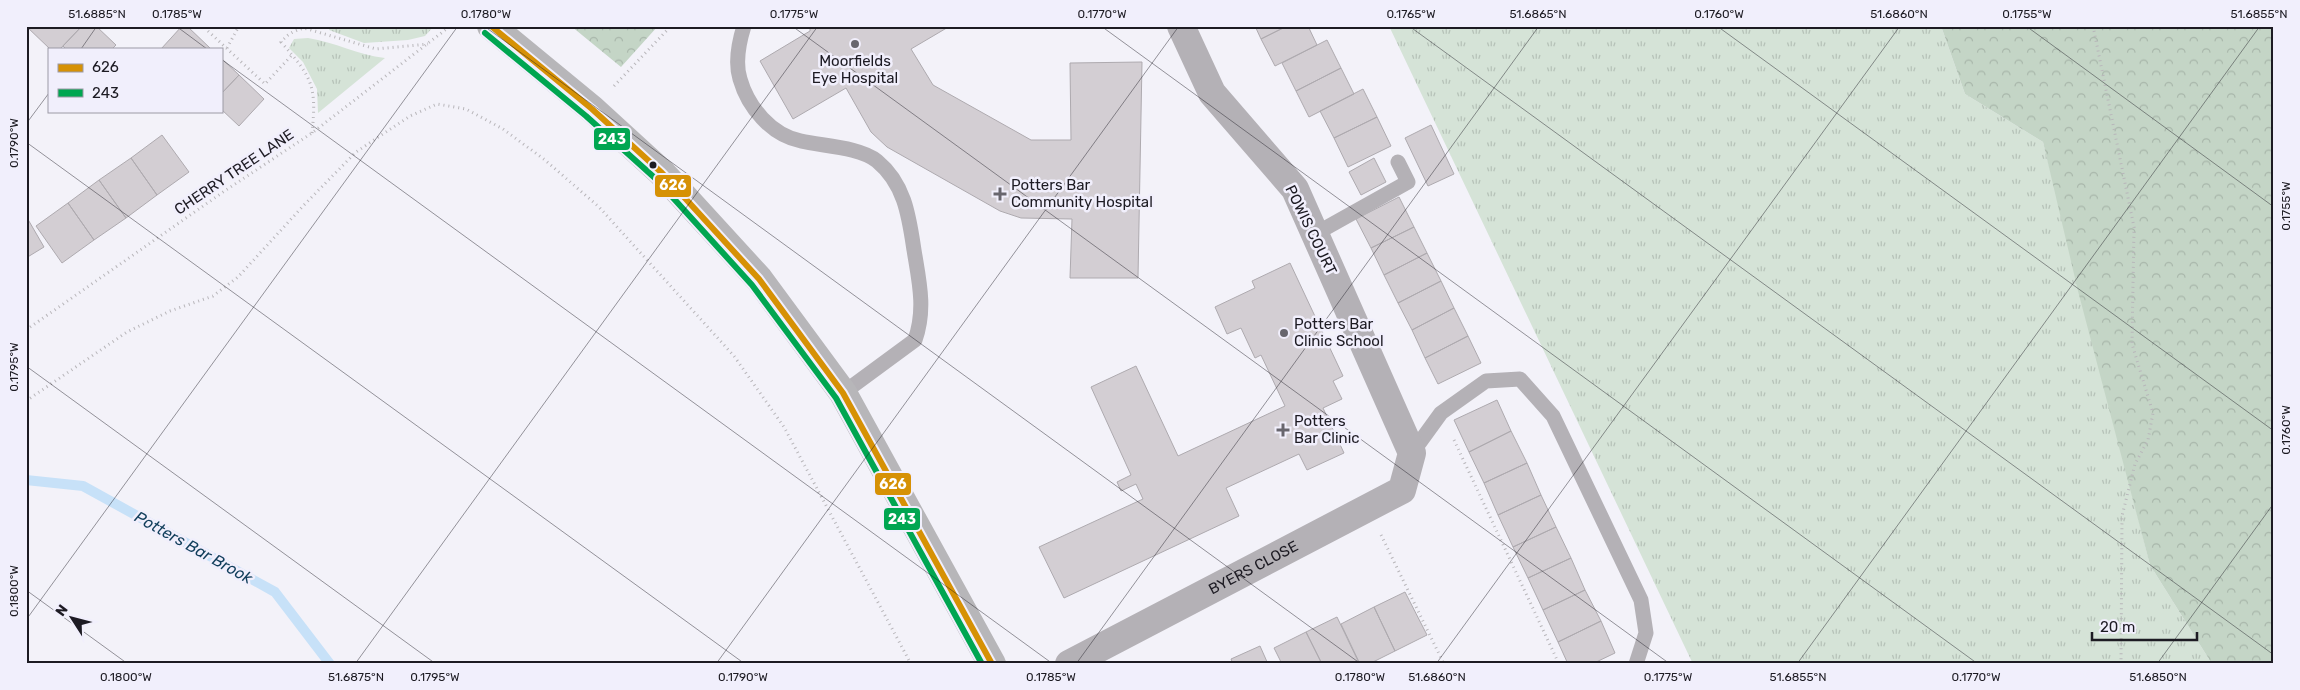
<svg xmlns="http://www.w3.org/2000/svg" width="2300" height="690" font-family="Rubik,sans-serif">
	<defs>
		<pattern id="grass-tufts" width="24" height="20" patternUnits="userSpaceOnUse" patternTransform="scale(1.25)"><rect width="24" height="20" fill="#d5e3d7"/><path d="M3 7l-1-3M5 7V3M7 7l1-3M15 17l-1-3M17 17v-4M19 17l1-3" fill="none" stroke="#b6c2b8"/></pattern>
		<pattern id="forest-crowns" width="20" height="18" patternUnits="userSpaceOnUse" patternTransform="scale(1.25)"><rect width="20" height="18" fill="#c4d5c6"/><path d="M2 6a3 3 0 1 1 6 0M12 15a3 3 0 1 1 6 0" fill="none" stroke="#a8b6aa"/></pattern>
	</defs>
	<rect width="100%" height="100%" fill="#f3f2f9"/>
	<path fill="url(#grass-tufts)" d="M330 26H434L425 36 408 40 364 43 329 30Z
		M1389 26H1941L1965 94 2043 142 2150 565 2212 664H1693Z
		M308 38C335 42 358 55 385 58L318 113 317 89 303 62 289 48 294 39Z"/>
	<path fill="url(#forest-crowns)" d="M571 26H658L621 67Z
		M1941 26H2274V664H2212L2150 565 2078 291 2043 142 1965 94Z"/>
	<g fill="none" stroke-linecap="round" stroke-linejoin="round">
		<path stroke="#c7e1f8" stroke-width="10" d="M26 480 83 486 275 592 330 664"/>
	</g>
	<path fill="#d3ced3" stroke="#aeaaaf" d="M26 26H82L60 49H50Z
		M82 26H96L116 45 112 49H66L63 46Z
		M182 26H187L211 49H161Z
		M810 26H950L911 49 933 85 1031 140H1071L1070 63 1142 62 1138 278H1070L1072 219 1021 218 1000 211 887 147 871 132 846 88 793 119 760 61 810 31Z
		M1255 26H1287L1261 39Z
		M1287 26H1308L1317 45 1275 66 1261 39Z
		M1327 40 1341 68 1296 91 1282 63Z
		M221 58 239 75 221 94Z
		M1341 68 1354 94 1309 117 1296 91Z
		M239 75 264 99 239 126 221 109V94Z
		M1363 89 1377 117 1334 138 1320 111Z
		M1377 117 1391 146 1348 167 1334 138Z
		M1431 125 1454 174 1428 186 1405 138Z
		M162 135 189 172 157 195 131 158Z
		M131 158 157 195 126 218 99 180Z
		M1374 158 1386 182 1361 195 1349 172Z
		M99 180 126 218 94 240 68 203Z
		M1399 197 1414 227 1371 248 1356 219Z
		M68 203 94 240 62 263 36 226Z
		M26 216 44 247 26 258Z
		M1414 227 1427 253 1384 275 1371 248Z
		M1427 253 1441 281 1398 303 1384 275Z
		M1290 263 1343 376 1333 381 1342 399 1323 408 1344 453 1307 470 1299 454 1226 488 1239 516 1064 598 1039 547 1143 499 1136 484 1121 491 1117 482 1131 475 1091 387 1136 366 1178 456 1285 406 1261 355 1255 358 1241 328 1227 334 1215 307 1255 288 1252 281Z
		M1441 281 1454 308 1412 330 1398 303Z
		M1454 308 1468 336 1425 358 1412 330Z
		M1468 336 1481 363 1438 384 1425 358Z
		M1497 400 1511 431 1469 452 1454 420Z
		M1511 431 1527 463 1484 483 1469 452Z
		M1527 463 1541 495 1498 515 1484 483Z
		M1541 495 1556 527 1513 547 1498 515Z
		M1556 527 1571 558 1528 578 1513 547Z
		M1571 558 1585 590 1543 610 1528 578Z
		M1585 590 1601 621 1558 642 1543 610Z
		M1405 592 1427 635 1395 651 1374 607Z
		M1374 607 1395 651 1369 664H1360L1341 624Z
		M1337 617 1358 661 1353 664H1322L1306 632Z
		M1601 621 1615 653 1592 664H1568L1558 642Z
		M1306 632 1322 664H1282L1274 648Z
		M1260 646 1268 664H1233L1231 659Z"/>
	<g fill="none" stroke-linecap="round" stroke-linejoin="round">
		<path stroke="#b8b6ba" stroke-width="3" stroke-dasharray="1 4" stroke-linecap="butt" d="M2093 26 2134 227 2132 344 2153 413 2148 440 2135 464 2122 516 2121 664
			M208 31 265 84 292 55
			M227 48 239 26
			M614 86 671 26
			M312 133C317 86 312 77 281 42 288 34 293 31 304 28L376 49 428 44
			M26 330 226 190 312 133 449 27
			M26 401 127 332 170 311 213 296 238 277 304 205 356 152 410 116 437 104 466 109 503 129 545 160 599 207 734 356 784 427 911 664
			M1454 440 1559 664
			M1381 535 1444 664"/>
		<path stroke="#b4b1b6" stroke-width="15" d="M744 26C739 42 735 63 740 79 748 107 771 135 801 141 822 146 860 147 877 161 905 184 909 217 914 250 919 281 926 309 915 340L843 393
			M1315 234 1408 182 1398 162
			M1412 453 1441 413 1486 381 1520 379 1553 416 1641 600 1646 633 1636 664"/>
		<path stroke="#b4b1b6" stroke-width="28" id="s1" d="M1069 664 1402 490 1412 453 1295 189 1212 93 1181 26"/>
		<path stroke="#b7b6b9" stroke-width="28" d="M491 26 592 109 662 173 759 279 843 393 992 664"/>
		<g stroke="#f1effc" stroke-width="10">
			<path id="bus-1" d="M491 26 592 109 662 173 759 279 843 393 992 664"/>
		</g>
		<g stroke="#f1effc" stroke-width="10">
			<path id="bus-2" d="M485 33 586 116 656 179 752 285 836 398 982 664"/>
		</g>
		<use href="#bus-1" stroke="#d69105" stroke-width="6"/>
		<use href="#bus-2" stroke="#00a651" stroke-width="6"/>
	</g>
	<path fill="none" stroke="#1d1b23" stroke-width="1" stroke-opacity="0.45" d="M176 26 207 49M484 26 1361 664M792 26 1670 664M1101 26 1978 664M1409 26 2274 655M1717 26 2274 431M2026 26 2274 207M81 49 97 26M221 59 1053 664M26 124 49 93M26 142 745 664M26 366 436 664M26 590 128 664M26 620 458 26M355 664 818 26M716 664 1179 26M1076 664 1539 26M1436 664 1900 26M1797 664 2260 26M2157 664 2274 503"/>
	<g fill="#68666e" stroke="#f1effc" stroke-width="2">
		<circle cx="855" cy="44" r="5"/>
		<path d="M997.5 186.5h5v5h5v5h-5v5h-5v-5h-5v-5h5z"/>
		<circle cx="1284" cy="333" r="5"/>
		<path d="M1280.5 422.5h5v5h5v5h-5v5h-5v-5h-5v-5h5z"/>
	</g>
	<circle fill="#1d1b23" stroke="#f1effc" stroke-width="2" cx="653" cy="165" r="4.5"/>
	<g text-anchor="middle" stroke-width="5" stroke-linejoin="round" paint-order="stroke">
		<g font-size="15" fill="#1d1b23" stroke="#f1effc" text-anchor="start">
			<text x="855" y="66" text-anchor="middle">Moorfields<tspan x="855" dy="17">Eye Hospital</tspan></text>
			<text x="1011" y="190">Potters Bar<tspan x="1011" dy="17">Community Hospital</tspan></text>
			<text x="1294" y="329">Potters Bar<tspan x="1294" dy="17">Clinic School</tspan></text>
			<text x="1294" y="426">Potters<tspan x="1294" dy="17">Bar Clinic</tspan></text>
		</g>
		<g font-size="15" fill="#1d1b23" stroke="#f1effc">
			<text transform="translate(234 172) rotate(-34)" y="5">CHERRY TREE LANE</text>
			<text transform="translate(1311 230) rotate(64)" y="5">POWIS COURT</text>
			<text dy="5" stroke="none"><textPath href="#s1" startOffset="208">BYERS CLOSE</textPath></text>
		</g>
		<g font-size="16" font-style="italic" fill="#113e5b" stroke="#f1effc">
			<text transform="translate(194 547) rotate(29)" y="6">Potters Bar Brook</text>
		</g>
	</g>
	<g stroke="#f1effc" stroke-width="2">
		<rect x="593" y="127" width="38" height="24" rx="5" fill="#00a651"/>
		<rect x="654" y="174" width="38" height="24" rx="5" fill="#d69105"/>
		<rect x="874" y="472" width="38" height="24" rx="5" fill="#d69105"/>
		<rect x="883" y="507" width="38" height="24" rx="5" fill="#00a651"/>
	</g>
	<g font-size="14" text-anchor="middle" font-weight="bold" fill="#fff">
		<text x="612" y="144">243</text>
		<text x="673" y="190">626</text>
		<text x="893" y="489">626</text>
		<text x="902" y="524">243</text>
	</g>
	<rect width="2300" height="690" fill="none" stroke="#f1effc" stroke-width="55"/>
	<rect x="48" y="48" width="175" height="65" fill="#f1effc" stroke="#9c9aa5"/>
	<rect x="58" y="64" width="25" height="8" fill="#d69105" stroke="#9c9aa5"/>
	<text x="92" y="72" font-size="15" fill="#1d1b23">626</text>
	<rect x="58" y="89" width="25" height="8" fill="#00a651" stroke="#9c9aa5"/>
	<text x="92" y="98" font-size="15" fill="#1d1b23">243</text>
	<g transform="translate(72 618) rotate(306)" stroke="#f1effc" stroke-width="4" paint-order="stroke">
	<path d="M0-4L9 19L0 12L-9 19Z" fill="#1d1b23"/>
	<text y="-8" font-size="14" font-weight="bold" text-anchor="middle" fill="#1d1b23">N</text>
	</g>
	<path d="M2092 632v8h105v-8" fill="none" stroke="#1d1b23" stroke-width="2.5"/>
	<text x="2100" y="632" font-size="15" fill="#1d1b23" stroke="#f1effc" stroke-width="4" paint-order="stroke">20 m</text>
	<rect x="28" y="28" width="2244" height="634" fill="none" stroke="#1d1b23" stroke-width="2"/>
	<g font-size="12" text-anchor="middle" fill="#1d1b23">
		<text x="97" y="18">51.6885°N</text>
		<text x="177" y="18">0.1785°W</text>
		<text x="486" y="18">0.1780°W</text>
		<text x="794" y="18">0.1775°W</text>
		<text x="1102" y="18">0.1770°W</text>
		<text x="1411" y="18">0.1765°W</text>
		<text x="1538" y="18">51.6865°N</text>
		<text x="1719" y="18">0.1760°W</text>
		<text x="1899" y="18">51.6860°N</text>
		<text x="2027" y="18">0.1755°W</text>
		<text x="2259" y="18">51.6855°N</text>
		<text transform="translate(14 143) rotate(-90)" y="4">0.1790°W</text>
		<text transform="translate(2286 206) rotate(-90)" y="4">0.1755°W</text>
		<text transform="translate(14 367) rotate(-90)" y="4">0.1795°W</text>
		<text transform="translate(2286 430) rotate(-90)" y="4">0.1760°W</text>
		<text transform="translate(14 591) rotate(-90)" y="4">0.1800°W</text>
		<text x="126" y="681">0.1800°W</text>
		<text x="356" y="681">51.6875°N</text>
		<text x="435" y="681">0.1795°W</text>
		<text x="743" y="681">0.1790°W</text>
		<text x="1051" y="681">0.1785°W</text>
		<text x="1360" y="681">0.1780°W</text>
		<text x="1437" y="681">51.6860°N</text>
		<text x="1668" y="681">0.1775°W</text>
		<text x="1798" y="681">51.6855°N</text>
		<text x="1976" y="681">0.1770°W</text>
		<text x="2158" y="681">51.6850°N</text>
	</g>
</svg>
